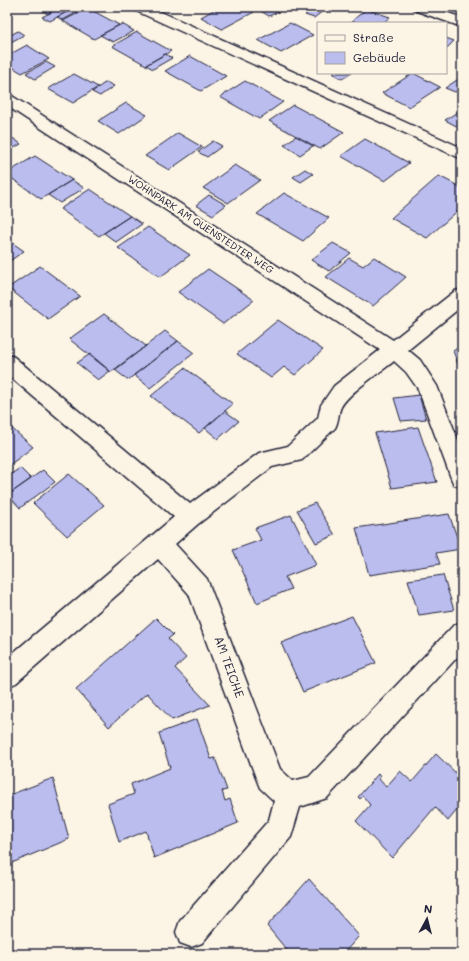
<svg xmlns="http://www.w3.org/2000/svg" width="469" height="961" font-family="Mali,sans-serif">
	<rect width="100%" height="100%" fill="#fcf5e5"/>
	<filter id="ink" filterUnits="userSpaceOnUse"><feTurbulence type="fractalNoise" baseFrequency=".025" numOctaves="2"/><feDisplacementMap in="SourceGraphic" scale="8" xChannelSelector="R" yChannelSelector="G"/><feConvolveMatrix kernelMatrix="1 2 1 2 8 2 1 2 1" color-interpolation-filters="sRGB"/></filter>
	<g filter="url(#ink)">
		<path fill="#bbbdef" stroke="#22223b" d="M37 7H61L48 14Z
			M61 7H76L50 21 42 17Z
			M76 7 85 8 63 20 57 17Z
			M219 7H246L254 12 222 29 201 17Z
			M266 7H281L284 9 269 16 259 10Z
			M315 7H328L314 18 305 15Z
			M88 8 119 25 94 39 63 21Z
			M366 9 390 17 383 23H357L352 21Z
			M290 23 313 35 281 53 258 40Z
			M122 24 134 31 113 42 100 35Z
			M18 31 24 35 7 44V37Z
			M137 32 171 51 146 65 112 46Z
			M446 38 454 41 446 49Z
			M27 45 49 59 22 73 7 64V56Z
			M165 54 172 58 153 69 146 65Z
			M190 56 226 76 201 91 165 71Z
			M46 62 55 67 35 79 26 73Z
			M332 73H352L342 79Z
			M413 73 440 87 409 107 382 93Z
			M74 74 98 87 73 103 48 89Z
			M457 80 462 82V88L455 92 445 88Z
			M245 81 283 102 259 119 220 97Z
			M106 82 114 86 100 96 92 92Z
			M126 103 147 115 119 134 98 121Z
			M293 105 344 132 320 149 269 121Z
			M462 109V129L445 120Z
			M178 133 202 147 169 170 145 156Z
			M7 134 21 144 7 152Z
			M296 136 313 146 300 155 284 145Z
			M365 139 409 163 385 181 341 156Z
			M213 141 222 146 207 157 198 152Z
			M35 156 72 180 41 199 7 175V173Z
			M235 165 260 180 228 203 203 188Z
			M305 169 313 174 301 182 293 177Z
			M439 176 462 188V207L427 238 391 218Z
			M72 180 84 188 60 203 48 195Z
			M90 189 130 216 99 236 60 209Z
			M284 193 329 218 303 241 257 214Z
			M209 195 226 205 213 215 196 205Z
			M130 216 142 224 116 242 104 233Z
			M148 227 190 255 160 277 118 248Z
			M7 239 24 251 7 263Z
			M333 243 351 253 329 271 311 260Z
			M374 257 406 277 373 306 326 277 349 258 363 266Z
			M40 266 80 296 48 319 8 288Z
			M208 269 254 300 223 324 178 292Z
			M104 314 146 346 111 372 69 339Z
			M278 320 323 350 295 375 284 367 271 378 237 354Z
			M165 331 178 341 128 380 115 370Z
			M178 341 194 353 150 388 134 375Z
			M462 345V375L453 351Z
			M90 354 110 371 98 380 77 363Z
			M185 368 233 404 199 433 151 396Z
			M419 395 426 419 401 421 394 398Z
			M225 411 239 421 218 439 205 428Z
			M7 424 33 447 7 467Z
			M418 427 437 482 392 488 375 433Z
			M20 468 31 479 8 495 7 477Z
			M43 470 55 482 20 508 8 495Z
			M69 474 104 505 67 536 33 503Z
			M315 503 335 535 316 543 297 510Z
			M449 514 461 549 436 553 440 564 369 575 356 528Z
			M291 515 316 565 285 577 291 589 257 603 233 550 261 540 255 528Z
			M443 575 454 610 419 615 408 580Z
			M352 616 376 663 303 692 281 643Z
			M156 618 173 635 168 639 186 658 175 668 210 705 172 720 147 693 109 727 76 689Z
			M197 719 211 759 215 758 227 790 222 791 225 801 230 799 238 823 154 858 146 831 119 842 108 804 134 794 131 784 170 768 159 733Z
			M436 754 462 779V804L448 821 435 807 392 858 356 821 370 805 363 796 360 799 358 797 378 774 380 777 379 779 386 787 400 771 412 782Z
			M53 778 69 839 7 865V796Z
			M309 879 359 936 343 954H290L267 926Z"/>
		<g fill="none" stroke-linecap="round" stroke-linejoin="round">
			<g stroke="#22223b" stroke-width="3">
				<path id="minor" d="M132 7H150L462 148V159L134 10Z
					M412 7H432L462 18V27L414 10Z
					M7 94 12 96 393 340 455 291 462 289V306L408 350 420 360 437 386 462 450V487L454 485 451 478 418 389 406 372 394 361C381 372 348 393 341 407 338 413 339 421 335 428L302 460 272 467 198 524 175 544 207 579 280 769 293 781 309 777 453 626 462 622V652L327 798 300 807 291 837 202 943 191 947 180 943 176 932 180 921 269 820 274 801 260 788 256 778 189 594 158 559 16 683 7 687V658L174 517 7 374V354L14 357 190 504 259 453 288 446 318 418 321 405 334 386 380 350 7 106Z"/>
			</g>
			<use href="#minor" fill="#fcf5e5" fill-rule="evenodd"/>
		</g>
	</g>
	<g text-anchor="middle" stroke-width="4" stroke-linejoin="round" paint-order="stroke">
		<g font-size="10" fill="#22223b" stroke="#fcf5e5">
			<text transform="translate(201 224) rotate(33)" y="4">WOHNPARK AM QUENSTEDTER WEG</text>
		</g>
		<g font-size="12" fill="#22223b" stroke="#fcf5e5">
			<text transform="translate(229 667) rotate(70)" y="4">AM TEICHE</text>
		</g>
	</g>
	<rect width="469" height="961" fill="none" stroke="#fcf5e5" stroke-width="24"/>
	<rect x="12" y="12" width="445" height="937" fill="none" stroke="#22223b" stroke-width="1.5" filter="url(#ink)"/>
	<rect x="317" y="22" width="130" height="52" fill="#fcf5e5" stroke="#a5a1a1"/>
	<rect x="325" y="35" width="20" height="6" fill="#fcf5e5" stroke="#a5a1a1"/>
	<text x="353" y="42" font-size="12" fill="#22223b">Straße</text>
	<rect x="325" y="52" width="20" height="12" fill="#bbbdef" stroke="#a5a1a1"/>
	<text x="353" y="62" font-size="12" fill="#22223b">Gebäude</text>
	<g transform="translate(427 919) rotate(7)" stroke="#fcf5e5" stroke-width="3" paint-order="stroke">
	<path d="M0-3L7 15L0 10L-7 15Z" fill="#22223b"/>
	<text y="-6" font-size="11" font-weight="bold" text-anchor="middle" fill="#22223b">N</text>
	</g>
</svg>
